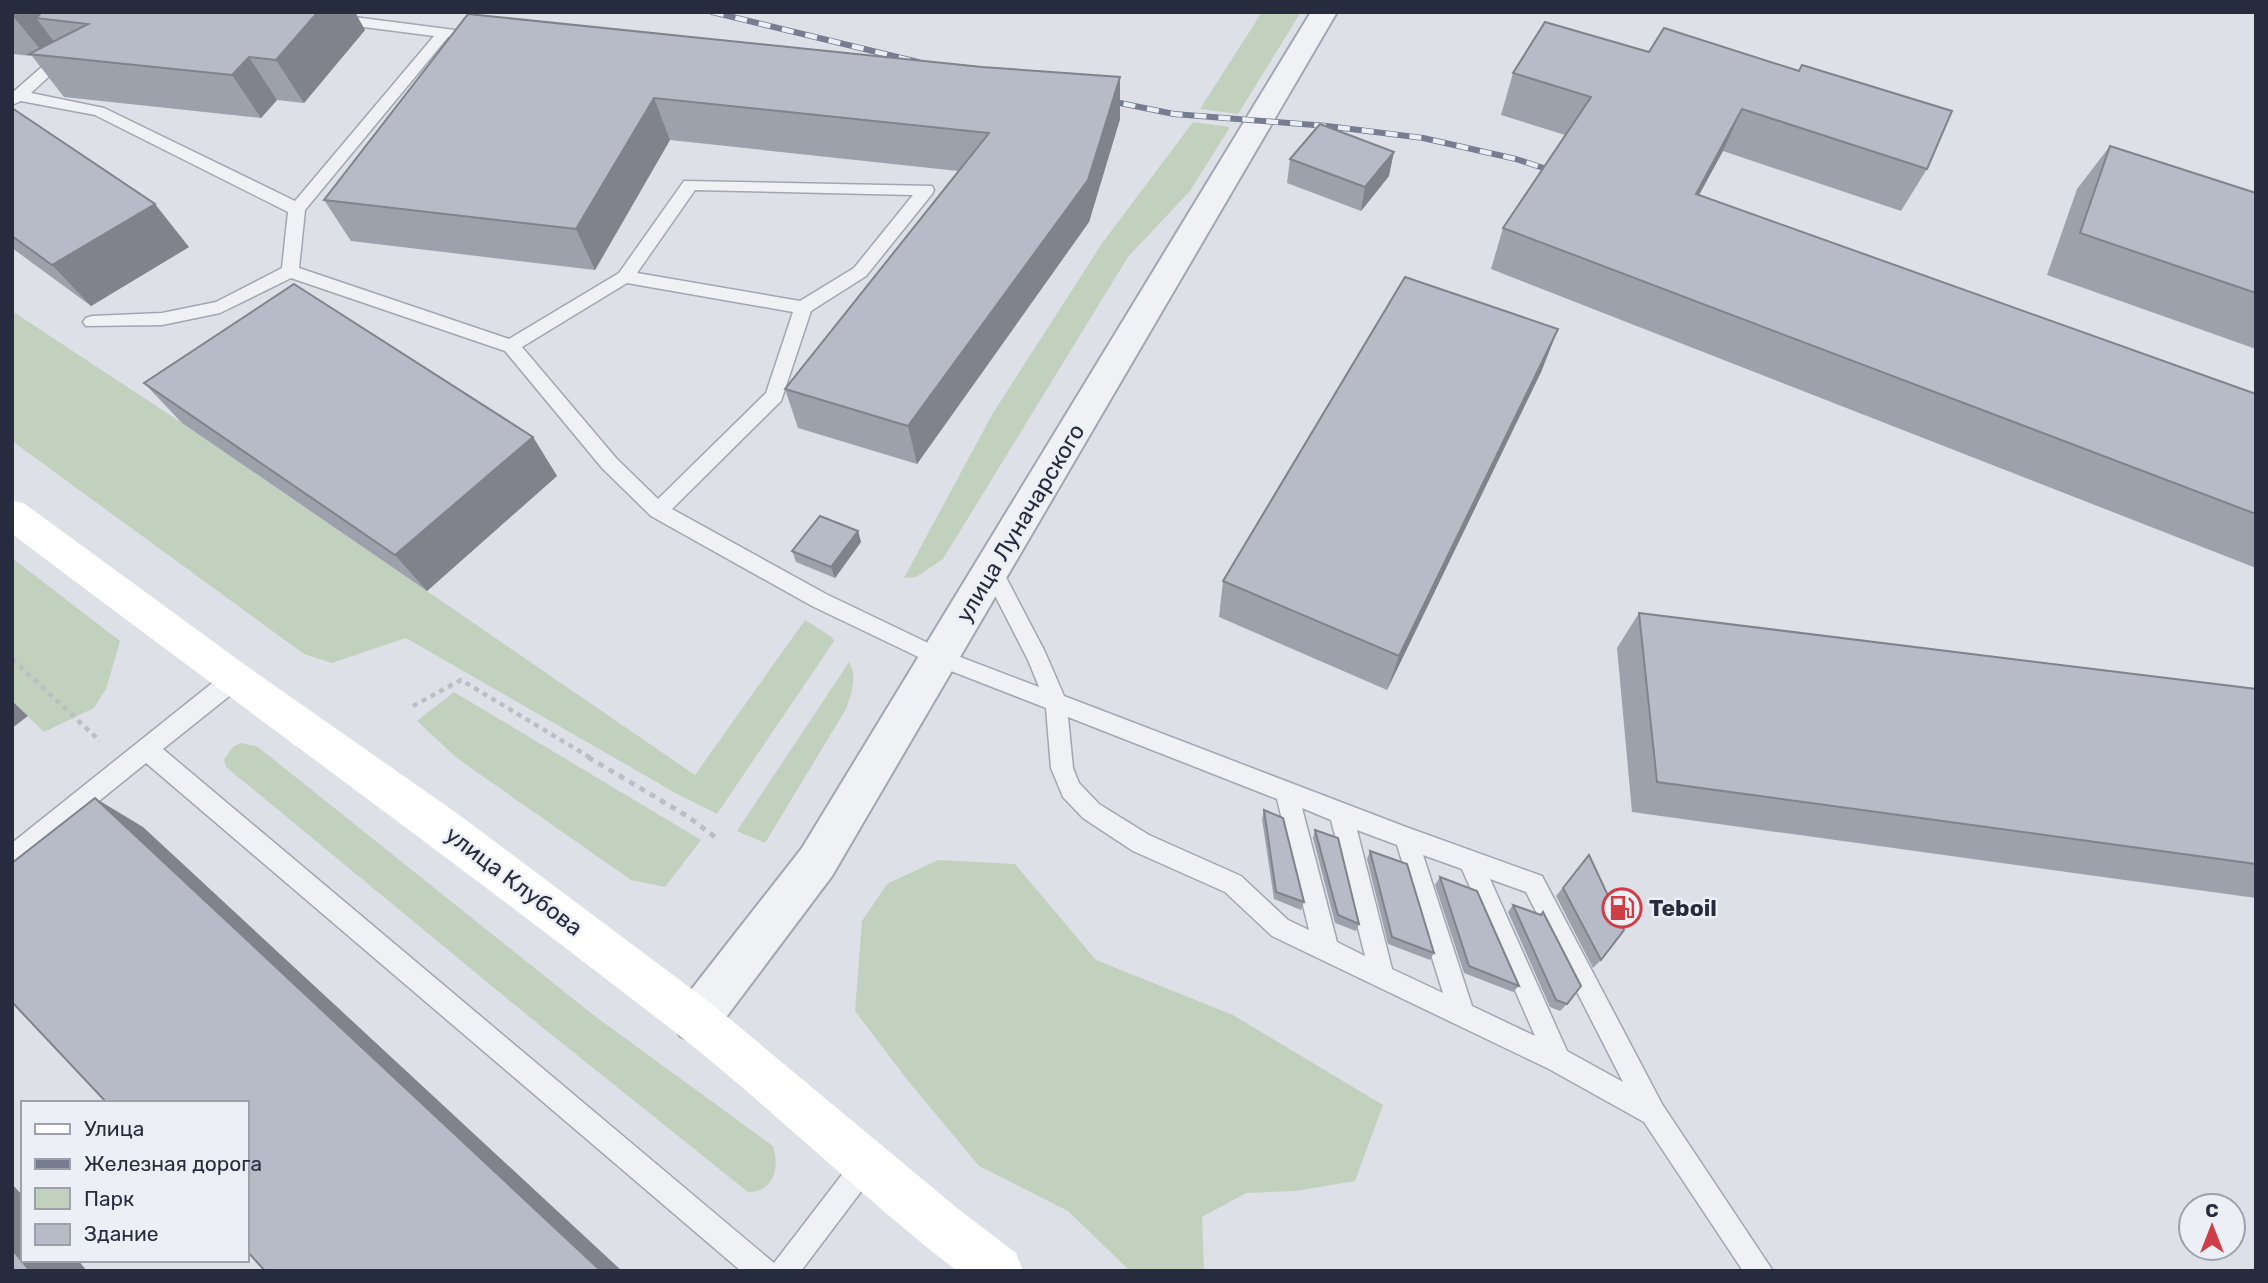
<svg xmlns="http://www.w3.org/2000/svg" width="2268" height="1283" font-family="Rubik,sans-serif">
	<rect width="100%" height="100%" fill="#dde0e7"/>
	<path fill="#c1d1be" d="M1262 12H1301L1238 114 1200 109Z
		M1193 122 1230 127 1190 191 1128 257 943 559 916 577 904 578 993 413 1103 242Z
		M12 311 182 423 695 775 805 620 832 637 834 641 717 814 679 795 406 638 332 663 304 654 12 441Z
		M12 558 120 641 106 689 94 708 44 732 12 701Z
		M849 662C858 677 851 694 846 709L765 843 737 831Z
		M454 692 701 840 665 887 631 880 458 759 417 721Z
		M241 743 258 747 592 1014 773 1146C780 1167 774 1192 748 1192L527 1015 226 767 224 759 234 746Z
		M938 860 1015 864 1096 960 1233 1015 1383 1105 1355 1181 1295 1191 1246 1193 1202 1217 1204 1271H1130L1068 1211 979 1166 909 1082 855 1011 862 921 887 884Z"/>
	<g fill="none" stroke-linecap="round" stroke-linejoin="round">
		<g stroke="#a2a6b1" stroke-width="3">
			<path id="service" d="M271 12H315L486 34 488 37 481 41 448 37 305 210 299 268 509 339 619 273 684 181 932 186 934 190 932 194 866 276 811 311 781 401 672 509 826 594 947 652 1039 687 1028 660 982 570 985 564 992 562 999 564 1045 652 1064 696 1406 827 1542 876 1662 1104 1773 1271H1743L1644 1122 1549 1069 1272 936 1225 892 1133 851 1083 818 1063 797 1051 768 1046 708 933 664 812 606 651 516 602 468 505 351 291 278 220 313 162 325 86 326 83 322 86 318 92 316 162 313 216 302 282 268 288 212 95 115 21 101 12 105V93L59 52H69L71 55 69 58 31 93 104 108 295 201 434 36 278 16ZM695 190 913 195 854 268 800 301 637 273ZM627 283 793 312 766 393 658 499 616 458 522 347ZM1068 717 1277 799 1309 930 1288 920 1241 876 1149 835 1099 804 1079 783 1073 768ZM1302 808 1331 820 1365 956 1337 942ZM1357 830 1397 845 1443 993 1392 969ZM1423 855 1462 869 1535 1036 1472 1006ZM1490 879 1526 892 1623 1082 1567 1051Z
				M234 670 242 672 245 679 242 686 163 749 774 1263 857 1155 866 1151 875 1155 879 1164 875 1173 801 1271H741L146 763 20 865 12 868V843L226 672Z"/>
		</g>
		<g stroke="#a2a6b1" stroke-width="4">
			<path id="minor" d="M1311 12H1337L832 876 712 1036 696 1043 680 1036 673 1020 680 1004 802 848Z"/>
		</g>
		<path stroke="#bbbec5" stroke-width="4.5" stroke-dasharray="5 5" stroke-linecap="butt" d="M12 659 100 741
			M413 706 461 680 591 758"/>
		<path stroke="#bbbec5" stroke-width="5" stroke-dasharray="6 6" stroke-linecap="butt" d="M588 757 687 816 719 840"/>
		<use href="#service" fill="#f0f1f5" fill-rule="evenodd"/>
		<use href="#minor" fill="#f0f1f5" fill-rule="evenodd"/>
		<path fill="#fff" fill-rule="evenodd" d="M12 500 25 504 248 667 458 814 712 1004 957 1208 1016 1253 1023 1271H957C860 1196 773 1109 676 1033 458 863 233 701 12 534Z"/>
		<g stroke="#767d91" stroke-width="6">
			<path id="rail" d="M712 12 918 62
				M1100 99 1174 114 1327 126 1423 138 1516 159 1562 174"/>
		</g>
		<use href="#rail" stroke="#eceff5" stroke-width="4.5" stroke-dasharray="12" stroke-linecap="butt"/>
	</g>
	<path fill="#9da1ab" d="M12 12 365 30 304 103 277 100 261 118 64 97 32 56 12 54Z
		M468 14 982 67 1120 77V119L1089 222 917 464 798 428 785 389 958 171 670 140 595 270 351 241 324 200Z
		M1545 22 1927 169 1901 211 1723 151 1699 195 2256 394V568L1491 269 1503 228 1565 135 1501 115 1513 73Z
		M12 108 189 247 91 306 12 248Z
		M2110 146 2256 193V349L2047 275 2077 189Z
		M1290 159 1389 176 1361 211 1287 183Z
		M1542 370 1387 690 1219 617 1223 581Z
		M144 383 533 437 557 476 427 591 182 423Z
		M858 531 861 542 835 578 796 562 792 551Z
		M1639 613 2256 689V898L1632 812 1617 648Z
		M1264 810 1304 902 1301 910 1274 899 1262 819Z
		M1315 830 1359 924 1356 931 1335 923 1313 838Z
		M1370 851 1434 953 1430 960 1388 944 1367 859Z
		M1589 855 1601 960 1593 968 1556 896Z
		M1440 877 1519 986 1513 992 1464 973 1435 885Z
		M1513 905 1567 1004 1560 1011 1550 1007 1508 912Z"/>
	<path fill="#80838b" d="M16 12H84L36 18 59 48 45 55 12 15Z
		M318 12H355L365 30 304 103 276 60Z
		M249 57 277 100 261 118 232 75Z
		M1120 77V119L1089 222 917 464 908 426Z
		M654 98 670 140 595 270 576 229Z
		M1742 109 1723 151 1677 235 1696 194Z
		M1394 152 1389 176 1361 211 1365 187Z
		M155 204 189 247 91 306 52 265Z
		M1558 329 1542 370 1387 690 1399 656Z
		M533 437 557 476 427 591 395 555Z
		M858 531 861 542 835 578 831 567Z
		M12 701 28 716 12 728Z
		M95 798 143 827 622 1271H601Z
		M12 1184 23 1196V1260H78L87 1271H30L12 1249Z"/>
	<path fill="#b7bbc7" stroke="#80838b" stroke-width="2" d="M42 12H318L276 60 249 57 232 75 29 54 88 24 36 18Z
		M468 14 982 67 1120 77 1088 180 908 426 785 389 989 133 654 98 576 229 324 200Z
		M1545 22 1649 52 1664 28 1799 71 1802 65 1952 111 1927 169 1742 109 1696 194 2256 394V514L1503 228 1591 97 1513 73Z
		M12 108 155 204 52 265 12 236Z
		M1320 124 1394 152 1365 187 1290 159Z
		M2110 146 2256 193V293L2080 233Z
		M1405 277 1558 329 1399 656 1223 581Z
		M294 284 533 437 395 555 144 383Z
		M820 516 858 531 831 567 792 551Z
		M1639 613 2256 689V864L1657 782Z
		M95 798 601 1271H265L247 1251V1103H107L12 1002V863Z
		M1264 810 1283 818 1304 902 1276 892Z
		M1315 830 1338 838 1359 924 1338 915Z
		M1370 851 1407 864 1434 953 1392 937Z
		M1589 855 1624 930 1601 960 1563 888Z
		M1440 877 1477 891 1519 986 1469 966Z
		M1513 905 1541 915 1543 912 1581 986 1567 1004 1556 1000Z
		M12 1249 30 1271H12Z"/>
	<defs>
		<g id="fuel-ring" transform="scale(2.0125)"><circle r="9.5" fill="#eceff5" stroke="#d03e45" stroke-width="1.5"/><path d="M-5.5-6h7V0h2V4h1.3V-2.5L3-4.5l.8-.8L6-3V5H2.5V1h-1V6h-7ZM-4.2-4.7v3.2H.2V-4.7Z" fill="#d03e45"/></g>
	</defs>
	<g fill-rule="evenodd">
		<use href="#fuel-ring" x="1622" y="908"/>
	</g>
	<g text-anchor="middle" stroke-width="5" stroke-linejoin="round" paint-order="stroke">
		<g font-size="23" fill="#262c3e" stroke="#eceff5">
			<text transform="translate(1020 523) rotate(-59)" y="8">улица Луначарского</text>
			<text transform="translate(514 881) rotate(37)" y="8">улица Клубова</text>
		</g>
		<g font-size="23" font-weight="bold" fill="#262c3e" stroke="#eceff5" text-anchor="start">
			<text x="1649" y="916">Teboil</text>
		</g>
	</g>
	<rect width="2268" height="1283" fill="none" stroke="#262c3e" stroke-width="28"/>
	<rect x="21" y="1101" width="228" height="161" fill="#eceff5" stroke="#9da1ac" stroke-width="2"/>
	<rect x="35" y="1124" width="35" height="10" fill="#ffffff" stroke="#9da1ac" stroke-width="2"/>
	<text x="84" y="1136" font-size="21" fill="#262c3e">Улица</text>
	<rect x="35" y="1159" width="35" height="10" fill="#767d91" stroke="#9da1ac" stroke-width="2"/>
	<text x="84" y="1171" font-size="21" fill="#262c3e">Железная дорога</text>
	<rect x="35" y="1188" width="35" height="21" fill="#c1d1be" stroke="#9da1ac" stroke-width="2"/>
	<text x="84" y="1206" font-size="21" fill="#262c3e">Парк</text>
	<rect x="35" y="1224" width="35" height="21" fill="#b7bbc7" stroke="#9da1ac" stroke-width="2"/>
	<text x="84" y="1241" font-size="21" fill="#262c3e">Здание</text>
	<g transform="translate(2212 1227)"><circle r="33" fill="#eceff5" stroke="#9da1ac" stroke-width="2"/>
	<path d="M0-5L12 26L0 18L-12 26Z" fill="#d03e45"/>
	<text y="-10" font-size="19" font-weight="bold" text-anchor="middle" fill="#262c3e">С</text>
	</g>
</svg>
